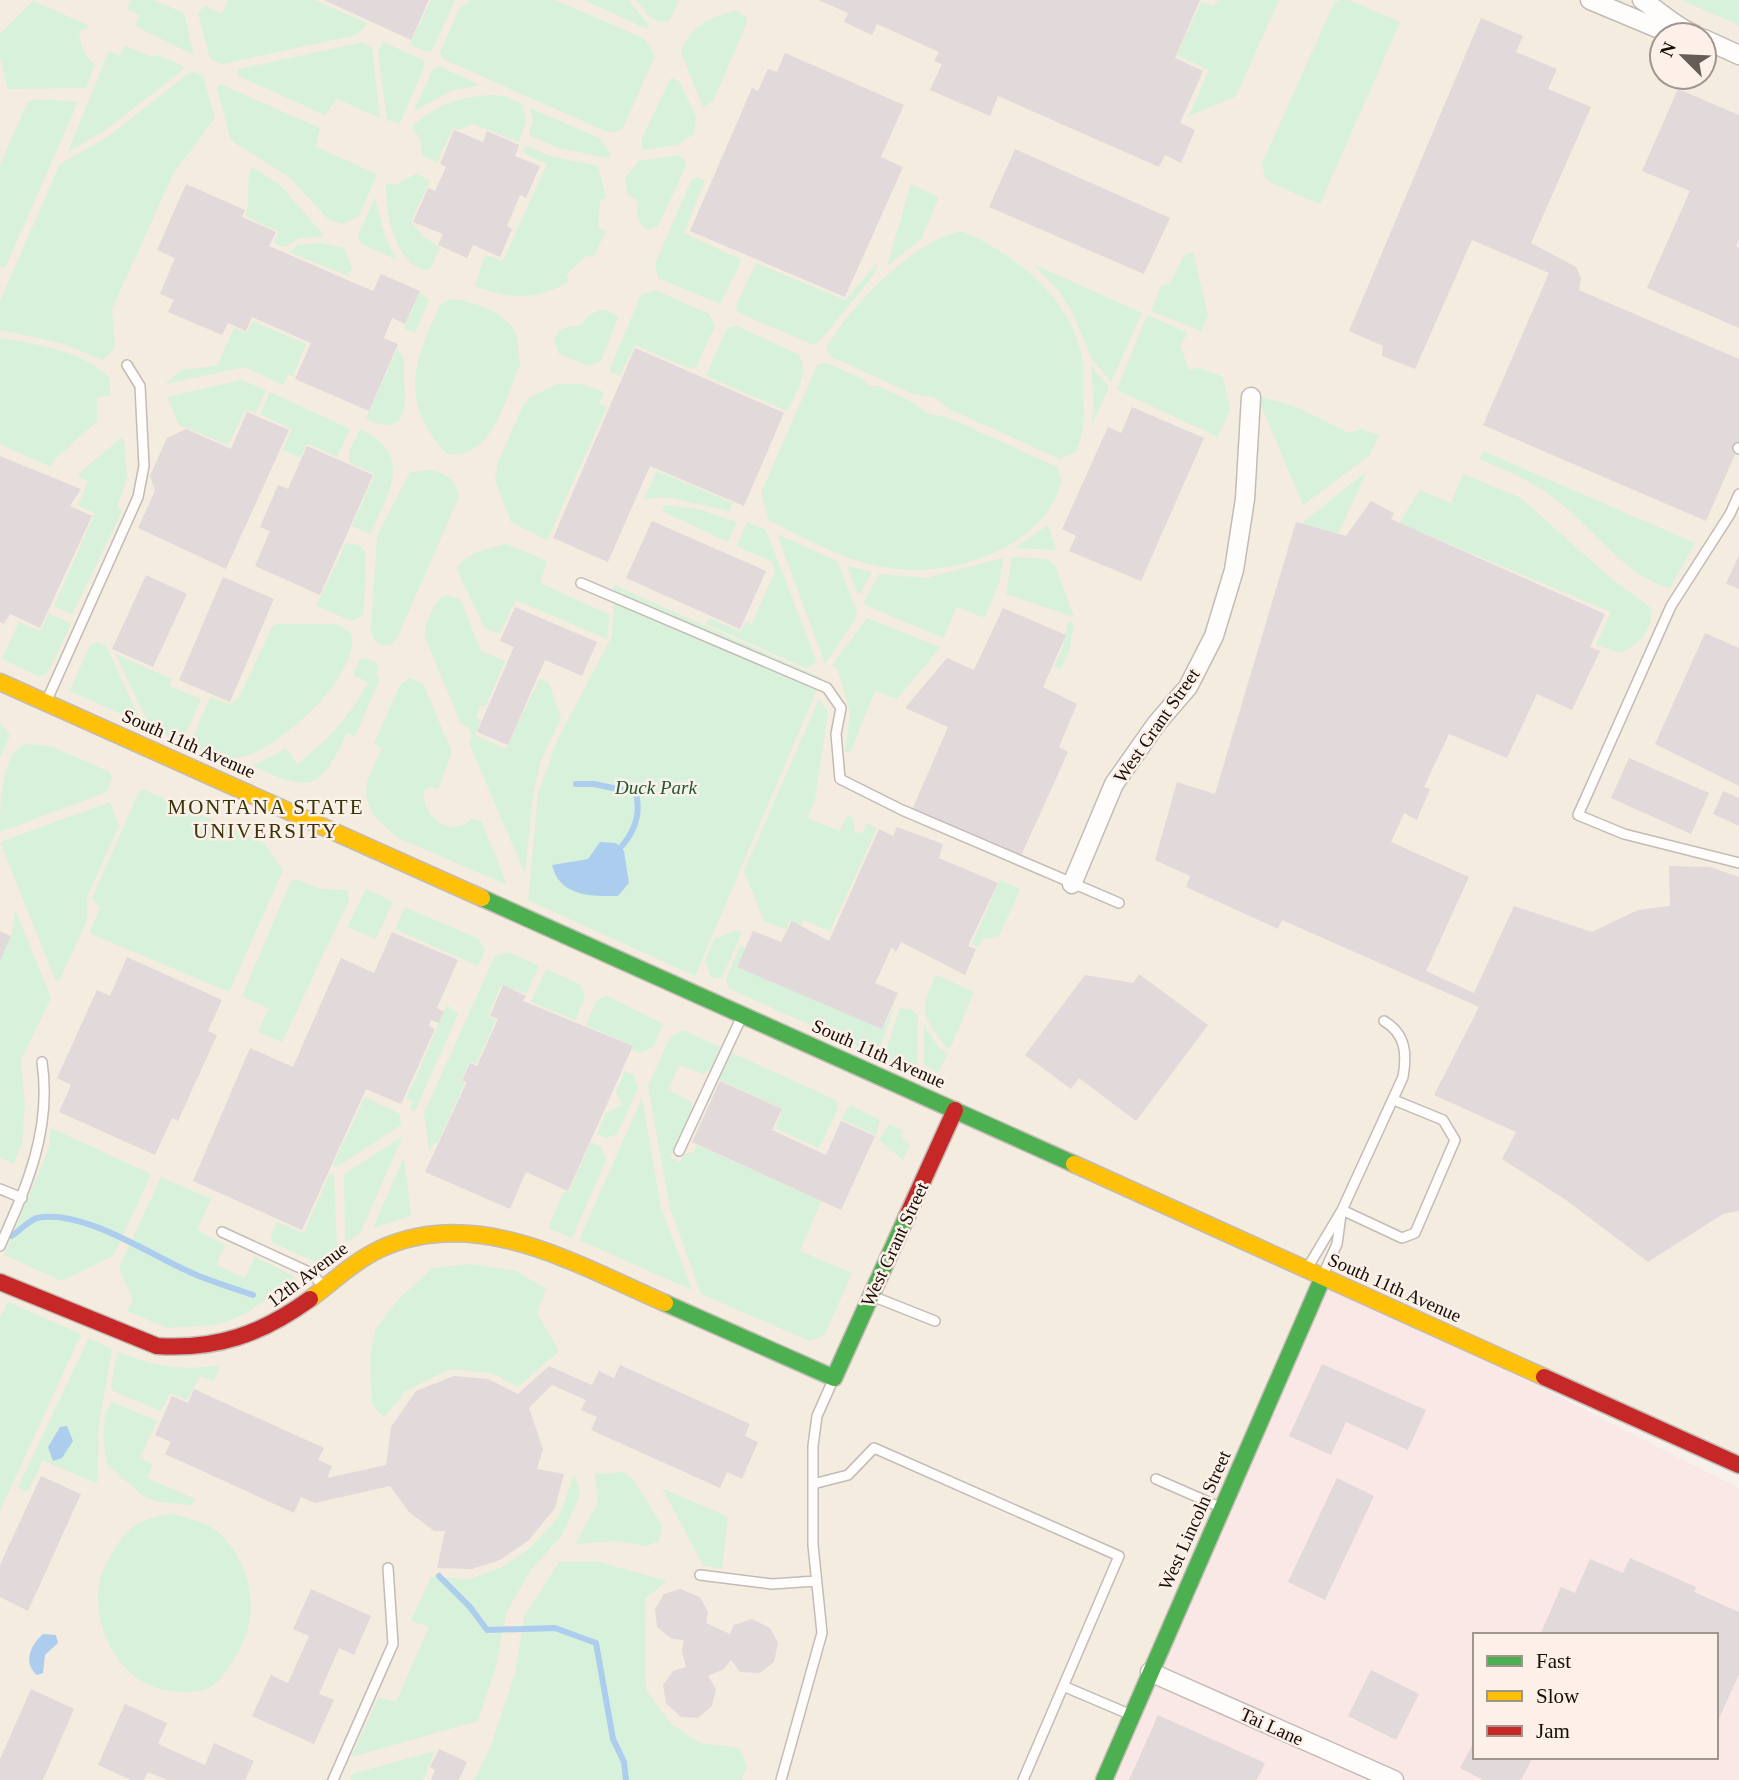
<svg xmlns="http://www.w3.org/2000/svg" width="1739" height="1780" font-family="'Times New Roman',serif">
	<rect width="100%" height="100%" fill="#f7f1ec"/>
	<path fill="#fae8e6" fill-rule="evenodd" d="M1323 1277 1739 1488V1780H1103ZM1475 1635H1716V1757H1475Z"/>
	<path fill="#f4ecde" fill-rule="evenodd" d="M0 0H1739V1463L1323 1277 1103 1780H0ZM1662 35H1704V77H1662Z"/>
	<path fill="#d8f1da" d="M131 0H153L184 13 194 55 135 26 140 15 127 9Z
		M228 0H314L367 23 360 32 352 36 222 64 210 59 198 13 205 6 222 14Z
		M431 0H455L432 50 426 52 410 44Z
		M470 0H555L645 39 655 56 623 128 616 132 605 131 443 59 440 52 460 8Z
		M584 0H628L649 25 647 29Z
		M636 0H679L670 20C653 26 646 12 636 0Z
		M1219 0H1279L1236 96 1189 116 1209 70 1177 55 1201 2 1213 6Z
		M1339 0H1349L1400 22 1320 204 1271 183 1265 177 1262 164 1333 5Z
		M1681 0H1739V25Z
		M33 1 86 24 89 29 79 30C80 46 84 54 95 65L86 88 8 89 0 57V34Z
		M736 10 747 18 746 25 713 101 703 107 681 52C690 25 711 18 736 10Z
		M363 42 372 48 380 118 337 99 325 115 236 75 239 69Z
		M383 42 423 60 425 65 400 123 387 120 378 51Z
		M125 46 151 57 158 55 183 66V70L104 131 68 152 109 51 120 56Z
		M439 66 480 85 451 91 414 111 433 69Z
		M195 72 203 76 215 118 173 174 112 309 115 347 103 360 61 343 0 330V301L60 164 109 136 189 73Z
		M671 78 679 81 696 117 694 134 679 144 646 150 642 148V138Z
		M220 84 320 128 316 147 377 174 359 216 344 224 329 220 289 177 235 143 230 138 217 88Z
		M491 95 505 96 522 104 526 122 519 142 473 124 459 130 453 128 437 163 423 156 420 139 412 127C435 105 459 97 491 95Z
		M35 99 78 102 5 268 0 266V164L28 102Z
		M530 108 599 138 611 154 608 158 558 148 529 135 533 120Z
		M526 146 553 157 598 166 606 198 600 201 598 228 606 231 593 258 587 255 566 275 569 282C533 301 512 300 475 286L485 255 503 261 547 164 523 153Z
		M678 155 686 161 685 168 658 226 647 230C635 222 638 211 637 200L627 194 625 178 639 161Z
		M252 167 279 184 323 234 322 237 299 238 285 247 274 243 279 232 245 216C252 200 244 183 252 167Z
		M416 174 430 180 411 222 423 236 440 248 430 269 423 270C393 258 386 212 386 184H397Z
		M698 177 705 181 684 233 742 260 720 304 658 278 655 264 692 179Z
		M911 184 939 197 921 239 887 266Z
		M375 198 385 237 397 260 360 243 358 235Z
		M962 231C1016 256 1068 294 1082 356 1084 367 1083 379 1083 389 1084 413 1085 430 1076 452L1060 459 951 410 934 397 913 394 832 357 826 349C850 306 914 240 962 231Z
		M321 243 344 248 352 267 348 276 289 252 298 245Z
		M1193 252 1208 315 1201 331 1151 311 1161 286 1170 284 1184 255Z
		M879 261 872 277 819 342 813 345 737 312 736 306 756 263 845 300Z
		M1033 264 1142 313 1111 382 1092 359 1071 310 1059 291Z
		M655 290 709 314 715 326 696 367 690 369 635 345 620 376 609 371 641 295Z
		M420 292 429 300 415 333 404 328Z
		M451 299C473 301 514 314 518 341 519 350 516 354 521 362 507 393 492 464 446 453 398 400 414 363 440 305Z
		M600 310H607L618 317 601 361 588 366 558 353 554 339C561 324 570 328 583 324L589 315Z
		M1147 315 1188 333 1180 345 1189 370 1199 368 1223 377 1230 409 1218 437 1117 390Z
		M253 321 306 344 293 376 288 374 283 385 244 367 165 384 181 370 217 366 234 328 247 332Z
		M737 326 798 354C811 372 795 393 787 411L706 376 725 332 730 327Z
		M0 338C35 344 84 351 110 378V396L97 397V421L54 460 51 467 0 444Z
		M397 349 404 358C402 391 418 442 366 419Z
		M826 363 863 379 869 387 875 385 910 401 927 413 949 418 1057 467 1062 482C1058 491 1055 502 1048 511 1013 558 939 578 883 567 843 560 805 538 769 521L761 493 817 365Z
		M1091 366 1109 387 1092 424 1094 396Z
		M242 380 266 390 256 413 245 410 228 445 179 425 167 397Z
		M558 384H582L604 392 599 403 607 407 547 540 511 522 495 480 498 462 522 408 530 397Z
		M270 392 350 429 337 457 307 443 300 458 283 450 292 429 260 414Z
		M1257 396 1294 406 1349 433 1361 429 1379 435 1370 455 1303 505Z
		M360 429C415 454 389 493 370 534L352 526 375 474 349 462 350 450Z
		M121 438 124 440 127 479 117 507 122 511 72 615 54 606 95 513 78 505 88 481 77 475Z
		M1483 451 1695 543 1670 588C1630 579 1595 532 1564 506 1539 484 1510 472 1479 459Z
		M428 470C445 472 456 479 459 497L397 638 390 645H381L374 640 371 632 377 536 410 472Z
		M657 471 733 503 729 511 667 497 644 499Z
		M1367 471 1338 534 1301 524Z
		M1463 474 1521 498 1608 576 1651 608C1652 631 1640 644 1620 653L1596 645 1611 612 1399 523 1420 490 1451 503Z
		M664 505 698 509 737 522 728 542 662 511Z
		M747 522 766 530 817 663 806 668 706 624 709 618 741 632 746 621 752 624 775 571 772 562 737 546Z
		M1048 525 1056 550 1015 548Z
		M777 534 837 561 857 612 856 618 825 664Z
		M346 543 359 545 366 553 364 610 363 615 352 621 316 606Z
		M507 544 547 561 540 583 610 615 607 639 516 600 499 634 485 628 457 570C462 554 491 547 507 544Z
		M1012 557 1048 559 1055 566 1074 617 1006 594Z
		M1003 558 1000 580 985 618 957 607 943 638 863 604 879 574 926 578Z
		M847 566 872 572 860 594 857 593Z
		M614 585 822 678 695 976 528 900 538 794 556 743 612 636Z
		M446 595 460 599 481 651 505 661 486 706 481 705 476 717 481 720 475 735 506 749 540 678 549 683 561 718 541 760 533 795 525 874 469 743 472 737 468 726 461 724 425 637C424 624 435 600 446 595Z
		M49 613 71 624 48 672 40 677 2 659 19 622 40 631Z
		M867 618 940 647 897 699 875 691 850 753 845 751 850 712 838 670 832 665Z
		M1068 621 1074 624 1069 651 1061 669 1054 667 1062 650Z
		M277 624H337L351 633C362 674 279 749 242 757 222 762 208 753 190 745L210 697 230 704 239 698 272 627Z
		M97 642 106 646 140 719 139 722 70 691 90 645Z
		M115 654 172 679 169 686 201 699 182 742 151 728Z
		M367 658 378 664 376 675 380 679 355 736 347 733C320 791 310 793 253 766L286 748 297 764C327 741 351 716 368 682L353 675 360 659Z
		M410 678 423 684 452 752 438 789 429 787 424 790C420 815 451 840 471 819L482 822 507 885 398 838 381 823 371 811 366 795 367 781 382 748 374 744 400 685Z
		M819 699 828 712 815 800 807 818 839 831 848 815 853 818 855 833 864 832 866 823 877 828 830 931 804 920 801 925 790 921 786 930 764 921 744 871Z
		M0 723 10 735 0 758Z
		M25 744 51 746 109 772 112 777 107 792 0 832C0 807 0 755 25 744Z
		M144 790 263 842 283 870 229 992 89 933 100 908 92 898 139 792Z
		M110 802 119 826 87 897V920L60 979 56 981 0 842Z
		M299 880 320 889 348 890 349 900 282 1042 258 1032 269 1009 242 996 291 881Z
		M1000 880 1020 889 999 936 983 939 979 947 972 944Z
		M366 889 393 902 376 939 347 927Z
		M405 907 479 939 485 951 478 966 395 929Z
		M15 909 51 998 21 1060 25 1106 22 1142 14 1164 0 1158V960L12 932Z
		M737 930 742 932 722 978H711L705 960 714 939Z
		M740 946 746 948 738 967 882 1029 896 1003 878 1052 876 1055 728 988 726 979Z
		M509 952 539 966 526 994 501 985 488 1016 496 1020 476 1064 470 1062 461 1081 465 1083 437 1144 433 1143 429 1152 424 1113 495 956Z
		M546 969 581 985 585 998 575 1020 531 1002Z
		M936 975 974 992 950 1049 945 1046C922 1014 919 1012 936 975Z
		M607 996 663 1024 653 1047 640 1053 632 1050 633 1046 586 1025 597 1000Z
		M447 1005 458 1014 415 1111 410 1109 413 1102 406 1099Z
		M900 1008 911 1009 918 1016 917 1064 912 1071 885 1059 884 1055Z
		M924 1025 940 1049 948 1054 938 1073 924 1065Z
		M683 1030 720 1047 712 1067 704 1074 679 1065 668 1090 690 1101 692 1109 670 1157 680 1162 684 1154 694 1152 697 1145 821 1201 800 1251 852 1273 825 1334 810 1341 701 1294 670 1208 648 1086 670 1037Z
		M730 1052 836 1100 838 1108 819 1148 775 1128 783 1109 718 1079Z
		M625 1071 634 1075 638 1088 617 1134 606 1138 597 1134 606 1113 622 1105 616 1092Z
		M365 1097 400 1114 401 1125 337 1167 333 1165Z
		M642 1098 661 1208 692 1290 579 1240Z
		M850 1105 880 1120 876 1135 841 1119Z
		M889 1124 903 1130 901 1137 910 1145 903 1160 879 1140Z
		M51 1128 151 1174 113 1256 62 1281 4 1255 49 1148Z
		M403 1136 360 1233 345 1243 344 1174Z
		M591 1142 601 1147 606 1160 572 1238 548 1228 564 1191 569 1192Z
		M404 1157 411 1216 373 1228Z
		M330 1173 334 1175 337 1248 316 1262 273 1243 271 1237 277 1222 304 1233Z
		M161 1177 211 1199 197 1230 225 1245 216 1265 245 1278 255 1257 295 1277 247 1313 216 1325 167 1328 127 1311 133 1300 119 1268Z
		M470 1264 516 1271 546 1289 537 1313 559 1351 518 1387 492 1373 450 1369 405 1391 384 1418 372 1404 370 1356 376 1328 398 1300 432 1268Z
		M8 1302 81 1334 0 1511V1317Z
		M89 1338 112 1349 99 1423 97 1483 43 1461 27 1492 18 1487Z
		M118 1351C152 1367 183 1371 220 1365L214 1381 200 1376 187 1400 170 1393 161 1411 113 1391 111 1386Z
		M112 1402 157 1421 140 1458 153 1465 147 1478 195 1499 192 1505 158 1502 143 1496 108 1465C103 1450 100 1414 112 1402Z
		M624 1472 633 1479 662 1526 659 1541 647 1546 616 1541 575 1544 598 1503 595 1474Z
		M573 1477 578 1483 580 1495 562 1535 530 1571 506 1613 496 1666 478 1721 351 1757 379 1697 396 1702 429 1627 411 1621 431 1577 470 1579 502 1567 530 1548 559 1517Z
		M662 1488 728 1517 722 1569 703 1565Z
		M172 1514C189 1518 207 1522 220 1534 250 1562 260 1610 241 1646 234 1660 223 1680 209 1688 199 1693 183 1692 172 1691 123 1687 92 1631 99 1585 101 1571 107 1563 113 1552 127 1527 143 1517 172 1514Z
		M559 1562H599L667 1581 645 1599 646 1690 671 1724 700 1743 739 1748 747 1766 742 1780H474L490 1748 515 1674 524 1617Z
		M435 1751 423 1780H350L352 1774Z"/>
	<path fill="#adcdef" d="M600 842 616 843 624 851 629 883 618 896C590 896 560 897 552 865L588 859Z
		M67 1426 73 1441 62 1458 53 1461 48 1447 60 1427Z
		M43 1634 56 1635 58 1643 45 1655 43 1673 37 1675C22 1662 31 1645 43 1634Z"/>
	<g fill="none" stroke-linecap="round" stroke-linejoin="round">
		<path stroke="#adcdef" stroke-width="6" d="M576 784H594L636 793C641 814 635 832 620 848
			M11 1236C19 1232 29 1220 37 1218 82 1208 152 1256 192 1273 212 1282 233 1288 253 1295
			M439 1576 470 1607 487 1630 555 1628 596 1643 613 1739 624 1762 626 1780"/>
	</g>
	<path fill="#e2d9da" d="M324 0H429L411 40Z
		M818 0H1200L1175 58 1203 71 1180 123 1195 130 1181 163 1165 155 1159 167 998 96 990 116 930 90 942 64 934 61 939 52 877 24 872 35 844 22 848 13Z
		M1481 18 1523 36 1516 52 1557 69 1548 89 1591 107 1531 243 1576 267 1581 278 1579 290 1739 359V445L1706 521 1483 425 1549 273 1472 240 1415 369 1382 356 1383 346 1349 331Z
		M785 53 904 105 881 157 903 167 845 297 690 231 752 88 758 91 768 69 777 72Z
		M1678 89 1739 115V239L1736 246 1739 248V328L1647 288 1690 191 1642 171Z
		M454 130 483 142 487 131 519 145 515 156 540 166 526 198 520 195 507 226 512 229 500 257 473 245 467 258 438 245 443 234 413 222 428 188 435 191 446 167 440 164Z
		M1015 149 1170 218 1144 274 989 207Z
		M186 184 245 210 242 217 276 232 269 246 373 291 381 274 420 291 405 324 392 318 384 338 398 344 369 411 295 379 311 343 252 317 246 331 228 323 222 335 168 312 174 300 160 294 175 258 157 250Z
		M635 348 784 413 744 506 650 466 608 562 553 538Z
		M1132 407 1204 438 1141 581 1069 551 1076 536 1062 529 1108 427 1121 433Z
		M247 412 289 430 226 569 138 528 155 491 150 476 167 438 186 429 231 449Z
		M307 446 373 475 320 595 255 566 270 531 260 527 278 485 288 489Z
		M0 456 81 489 70 506 92 516 40 628 10 614 4 624 0 622Z
		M1371 501 1394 513 1391 519 1605 614 1590 647 1600 651 1572 710 1537 694 1507 758 1449 734 1424 787 1430 789 1417 820 1404 813 1391 842 1469 877 1426 971 1474 993 1514 906 1592 932 1638 910 1670 906 1669 866 1710 867 1739 877V1211L1723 1214 1648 1262 1566 1200 1502 1159 1516 1132 1434 1095 1479 1007 1282 920 1278 929 1186 887 1190 876 1155 860 1177 782 1215 794 1296 522 1346 536Z
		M652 521 766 571 740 629 626 578Z
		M1739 555V589L1726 584Z
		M146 575 187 594 153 667 112 649Z
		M223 577 274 599 230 702 179 680Z
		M515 607 597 642 582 676 545 660 508 745 477 732 514 647 500 641Z
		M1003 608 1066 635 1043 687 1077 704 1059 747 1068 752 1020 858 912 810 948 727 905 708 947 658 974 670Z
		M1705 633 1739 648V786L1655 744Z
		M1629 758 1709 793 1691 834 1611 798Z
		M1723 791 1739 798V826L1713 814Z
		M897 827 943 844 939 858 998 883 968 946 976 949 965 975 901 942 896 952 892 947 875 983 898 993 882 1029 737 967 753 931 781 942 792 921 829 941 879 829 893 836Z
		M0 931 11 936 0 961Z
		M392 932 458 960 437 1008 444 1012 439 1023 431 1020 429 1026 435 1029 401 1104 366 1089 302 1230 193 1181 250 1048 293 1067 341 958 374 973Z
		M127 957 222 1000 208 1031 217 1035 178 1121 172 1118 155 1155 59 1112 71 1085 57 1078 97 990 110 996Z
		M1139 974 1208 1025 1136 1121 1079 1078 1071 1089 1025 1055 1085 975 1133 983Z
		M503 985 526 996 523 1001 633 1046 568 1191 526 1172 510 1209 425 1172 467 1082 462 1081 470 1063 477 1066 498 1019 490 1016Z
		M720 1081 782 1109 772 1130 826 1155 841 1121 875 1136 841 1210 692 1142Z
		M1322 1364 1426 1410 1408 1450 1346 1422 1331 1455 1289 1436Z
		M620 1365 750 1424 745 1436 758 1442 742 1479 727 1472 720 1488 591 1430 597 1417 581 1410 586 1400 552 1385 529 1408 543 1449 537 1469 564 1474 555 1508 529 1540 500 1560 472 1569 437 1568 445 1531H434L409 1512 390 1486 315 1503 301 1497 294 1513 165 1454 171 1442 155 1435 172 1396 188 1403 194 1389 324 1448 318 1460 332 1466 327 1478 386 1465 391 1427 416 1391 454 1376 488 1379 518 1394 549 1366 592 1385 599 1371 614 1378Z
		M41 1476 81 1494 28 1611 0 1597V1565Z
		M1337 1478 1374 1496 1325 1600 1288 1582Z
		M1630 1558 1696 1587 1694 1592 1739 1612V1674L1716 1725V1635H1540L1561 1587 1575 1593 1590 1559 1623 1573Z
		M311 1589 371 1616 354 1655 339 1648 319 1694 334 1700 314 1744 252 1716 271 1675 288 1683 309 1636 293 1629Z
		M680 1589 700 1597 708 1612 706 1623 730 1634 734 1625 752 1619 770 1628 778 1643 774 1662 760 1673 740 1672 731 1660 724 1669 708 1676 716 1689 712 1706 698 1718 681 1717 666 1703 663 1685 673 1671 686 1667 682 1651 684 1640 672 1639 657 1627 655 1609 664 1594Z
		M1371 1670 1419 1694 1396 1740 1348 1716Z
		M31 1689 74 1709 43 1780H0V1759Z
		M125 1704 167 1723 158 1744 205 1765 214 1743 254 1761 245 1780H167L148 1772 144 1780H131L98 1765Z
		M1158 1715 1265 1763 1257 1780H1129Z
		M1475 1740V1757H1533L1521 1780H1483L1460 1768Z
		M439 1749 467 1762 459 1780H431L435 1770 430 1767Z"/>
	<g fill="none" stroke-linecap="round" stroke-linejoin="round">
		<g stroke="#c3bbb6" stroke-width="12">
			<path id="lane" d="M1738 448 1739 449
				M1739 494 1730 514 1671 606 1578 815 1624 834 1739 863
				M581 583 827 688 841 708 836 734 840 779 902 810 1119 903
				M47 700 138 497 144 466 140 386 127 365
				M679 1151 742 1016
				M0 1189 22 1198
				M1342 1210 1402 1238 1415 1233 1455 1140 1443 1120 1394 1100
				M222 1232 311 1273 324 1287
				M0 1246C27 1186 52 1129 42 1062
				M1308 1267 1342 1210 1403 1077C1407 1054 1406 1034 1384 1021
				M1323 1275 1337 1244 1341 1215
				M872 1296 935 1321
				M1156 1479 1220 1507
				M813 1484 848 1475 874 1448 1119 1556 1023 1780
				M700 1575 772 1584 816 1581
				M1063 1686 1129 1714
				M333 1780 393 1644 388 1568
				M781 1780 822 1633 813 1545V1446L817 1416 833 1380"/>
		</g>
		<g stroke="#c3bbb6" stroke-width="21">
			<path id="street" d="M1590 0 1657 28 1670 24
				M1642 0C1661 12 1674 26 1695 35
				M1704 39 1739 55
				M1072 884 1114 784 1157 723 1188 687 1214 636 1234 570 1245 499 1251 397
				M1150 1672 1394 1780"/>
		</g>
		<g stroke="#c3bbb6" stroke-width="19">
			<path id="fast" d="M482 898 1074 1164
				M665 1303 834 1378 907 1216
				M1104 1780 1323 1277"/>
		</g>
		<g stroke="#c3bbb6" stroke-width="19">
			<path id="slow" d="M0 682 482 898
				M1074 1164 1544 1377
				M310 1299C333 1282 353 1262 380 1249 477 1204 577 1265 665 1303"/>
		</g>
		<g stroke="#c3bbb6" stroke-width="19">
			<path id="jam" d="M907 1216 955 1110
				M0 1282 157 1346C216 1350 262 1334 310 1299
				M1544 1377 1739 1465"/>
		</g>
		<use href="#lane" stroke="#fefdfc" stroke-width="9"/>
		<use href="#street" stroke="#fefdfc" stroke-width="18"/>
		<use href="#fast" stroke="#4caf50" stroke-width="16"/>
		<use href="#slow" stroke="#ffc107" stroke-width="16"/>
		<use href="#jam" stroke="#c62828" stroke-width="16"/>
	</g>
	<g text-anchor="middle" stroke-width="5" stroke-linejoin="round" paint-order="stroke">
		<g font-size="19" fill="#180e07" stroke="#fcf0e8">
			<text transform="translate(1156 725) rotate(-55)" y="7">West Grant Street</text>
			<text transform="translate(189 743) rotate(24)" y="7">South 11th Avenue</text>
			<text transform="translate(879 1053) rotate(24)" y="7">South 11th Avenue</text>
			<text transform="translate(894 1244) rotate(-65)" y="7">West Grant Street</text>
			<text transform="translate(307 1274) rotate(-37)" y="7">12th Avenue</text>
			<text transform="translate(1395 1287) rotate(24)" y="7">South 11th Avenue</text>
			<text transform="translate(1194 1520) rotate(-66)" y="7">West Lincoln Street</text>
			<text transform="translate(1272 1726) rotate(24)" y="7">Tai Lane</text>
		</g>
		<g font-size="19" font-style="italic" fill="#175a31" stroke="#fcf0e8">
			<text x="656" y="794">Duck Park</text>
		</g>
		<g font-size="21" letter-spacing="2" fill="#3a3308" stroke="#fcf0e8">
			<text x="266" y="814">MONTANA STATE<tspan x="266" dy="24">UNIVERSITY</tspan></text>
		</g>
	</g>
	<rect x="1473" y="1633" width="245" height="126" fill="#fcf0e8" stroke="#a1968e" stroke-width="2"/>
	<rect x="1487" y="1656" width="35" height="10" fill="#4caf50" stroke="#a1968e" stroke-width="2"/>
	<text x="1536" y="1668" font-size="21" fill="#180e07">Fast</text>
	<rect x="1487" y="1691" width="35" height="10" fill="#ffc107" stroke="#a1968e" stroke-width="2"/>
	<text x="1536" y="1703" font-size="21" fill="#180e07">Slow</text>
	<rect x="1487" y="1726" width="35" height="10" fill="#c62828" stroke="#a1968e" stroke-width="2"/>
	<text x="1536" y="1738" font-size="21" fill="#180e07">Jam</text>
	<g transform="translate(1683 56) rotate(294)"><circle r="33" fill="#fcf0e8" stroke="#a1968e" stroke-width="2"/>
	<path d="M0-5L12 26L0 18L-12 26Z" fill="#665d57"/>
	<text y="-10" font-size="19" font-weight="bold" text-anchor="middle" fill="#180e07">N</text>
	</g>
</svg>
